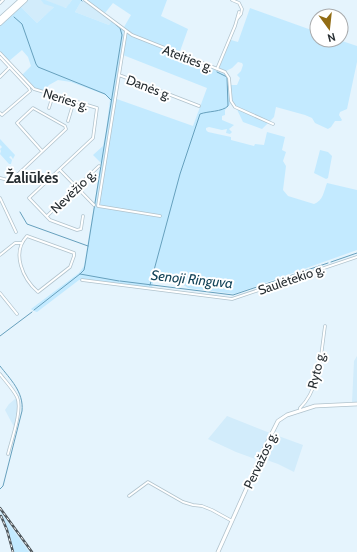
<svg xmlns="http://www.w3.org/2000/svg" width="357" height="552" font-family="Cabin,sans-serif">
	<rect width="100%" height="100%" fill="#e5f4fd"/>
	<path fill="#d2ecfb" d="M27 0H72L69 4 72 8 54 7 37 23 20 6Z
		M82 0 112 20 109 25 75 12Z
		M357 356V402H352L354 361Z
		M15 399H18V413L14 427 5 410 9 404Z
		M227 416 270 433 258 460 236 452 208 439Z
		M273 434 303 445 294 472 278 464 261 458Z
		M0 506 9 519 33 552H29L16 534 0 512Z"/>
	<path fill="#c3eaff" d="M41 0H45L66 8 72 0H82L75 12 109 25 112 20 124 31 114 98 193 126 207 88 123 55 127 33 227 75 231 103 225 110V115L222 116V120L234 125 229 129 232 132 230 134 226 133 227 129 222 130 209 127 206 128V130L208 132 231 137V140L254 146 255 144 264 145 267 132 285 137 282 150 286 152 283 161 286 166 283 190 288 196 314 204C323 201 324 191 327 183L357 190V250L234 294 188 288 179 282 154 276 152 288 85 279 79 280 37 312 34 311 31 309 79 273 84 266 101 163 93 155 103 146 106 131 110 100 106 95 71 82 58 80 49 85 44 91 34 88 22 75 31 66 28 57 22 50 9 61 0 52V25L20 6 37 23 54 7 44 4Z
		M87 0H167L161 16 188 29 179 54 130 33 124 27 131 15 113 3 105 13Z
		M250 8 317 32V40H339L357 46V62L347 109 340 112 339 115 342 120 341 121H335L331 127 328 129 315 123 312 118 305 115 276 107 274 117 262 129 243 122 231 97V85H237L240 78 237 75 241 71 243 65 242 63 238 62 232 68 226 71 219 68 231 40 238 42Z
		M0 139 15 155 13 159 11 156 9 157 12 160 11 164H9L0 154 1 151 0 149 2 147 0 145Z
		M320 150 328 152 332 156 328 178 326 179 314 173Z
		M0 512 29 552H13L10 537Z"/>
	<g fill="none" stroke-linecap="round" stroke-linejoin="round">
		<path stroke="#66a0bd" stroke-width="1" d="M81 0 82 1
			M14 17 22 24 36 64 38 67 105 94 111 100
			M20 212 27 224 88 246
			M331 262 357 253
			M80 274 119 281
			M120 281 233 295 328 263
			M150 285 180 174 200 114C208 111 222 112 228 106L227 77 217 72
			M34 310 80 274 84 270 85 265 122 35 120 28 116 25
			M0 336 32 312
			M0 366C10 379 24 392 22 411L3 486 0 489"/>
		<g stroke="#b1c3cd" stroke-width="3.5">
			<path id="street" d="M85 0 132 35 225 72 229 78 231 101 235 107 273 124
				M232 0 239 3 242 9 241 14 238 18
				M0 3 3 0
				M126 31 119 75 199 106
				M0 53 34 89 97 108 93 138 29 198 50 220 77 230 81 229 83 216
				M0 57 29 88 30 91 2 115 0 113
				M217 69 235 26 239 12
				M119 75 98 206 160 216
				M0 77 9 68
				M49 108 53 95
				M68 121 74 101
				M60 170 94 205
				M0 178 8 180 15 177 66 129 65 126 33 108 17 123 42 151
				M0 198 16 232
				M47 216 99 166
				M27 236 74 253V256L70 267 38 292C23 279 11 253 27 236Z
				M0 255 15 243H22
				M82 280 232 299 357 257
				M0 293 17 314
				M0 374C6 382 13 389 17 397 23 409 11 441 8 454
				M300 411V408C320 389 321 353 325 326
				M129 496 148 482 183 502 193 505 202 506 212 510 232 521"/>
		</g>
		<g stroke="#b1c3cd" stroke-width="4.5">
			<path id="secondary" d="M218 552 266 445 278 421 287 415 315 406 357 404"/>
		</g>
		<g stroke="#b1c3cd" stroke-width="5.5">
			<path id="primary" d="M0 19 21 0
				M0 23 25 0"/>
		</g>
		<use href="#street" stroke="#fff" stroke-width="2"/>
		<use href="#secondary" stroke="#fff" stroke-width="3"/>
		<use href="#primary" stroke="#fff" stroke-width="4"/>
		<g stroke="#4d555a" stroke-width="2.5">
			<path id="rail" d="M0 508 32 552
				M1 516 7 530 13 552"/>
		</g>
		<use href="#rail" stroke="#fff" stroke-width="1" stroke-dasharray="3" stroke-linecap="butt"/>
	</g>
	<g text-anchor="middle" stroke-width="4" stroke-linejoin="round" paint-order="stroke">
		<g font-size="13" fill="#272e32" stroke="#fff">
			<text transform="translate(188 58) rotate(21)" y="5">Ateities g.</text>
			<text transform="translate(149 87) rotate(21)" y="5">Danės g.</text>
			<text transform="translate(66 99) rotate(17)" y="5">Neries g.</text>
			<text transform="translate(73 191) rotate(-44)" y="5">Nevėžio g.</text>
			<text transform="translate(291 279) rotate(-19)" y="5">Saulėtekio g.</text>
			<text transform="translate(316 370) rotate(-76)" y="5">Ryto g.</text>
			<text transform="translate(260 460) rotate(-65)" y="5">Pervažos g.</text>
		</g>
		<g font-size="14" font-style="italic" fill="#144459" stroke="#fff">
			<text transform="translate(192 279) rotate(6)" y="5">Senoji Ringuva</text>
		</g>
		<g font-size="15" font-weight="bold" fill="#272e32" stroke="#fff">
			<text x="32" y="183">Žaliūkės</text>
		</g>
	</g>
	<g transform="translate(329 28) rotate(165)"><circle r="19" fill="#ffffff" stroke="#a9abad"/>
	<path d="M0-3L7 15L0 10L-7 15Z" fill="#926c14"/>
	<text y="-6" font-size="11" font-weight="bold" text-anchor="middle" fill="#272e32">N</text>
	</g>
</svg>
